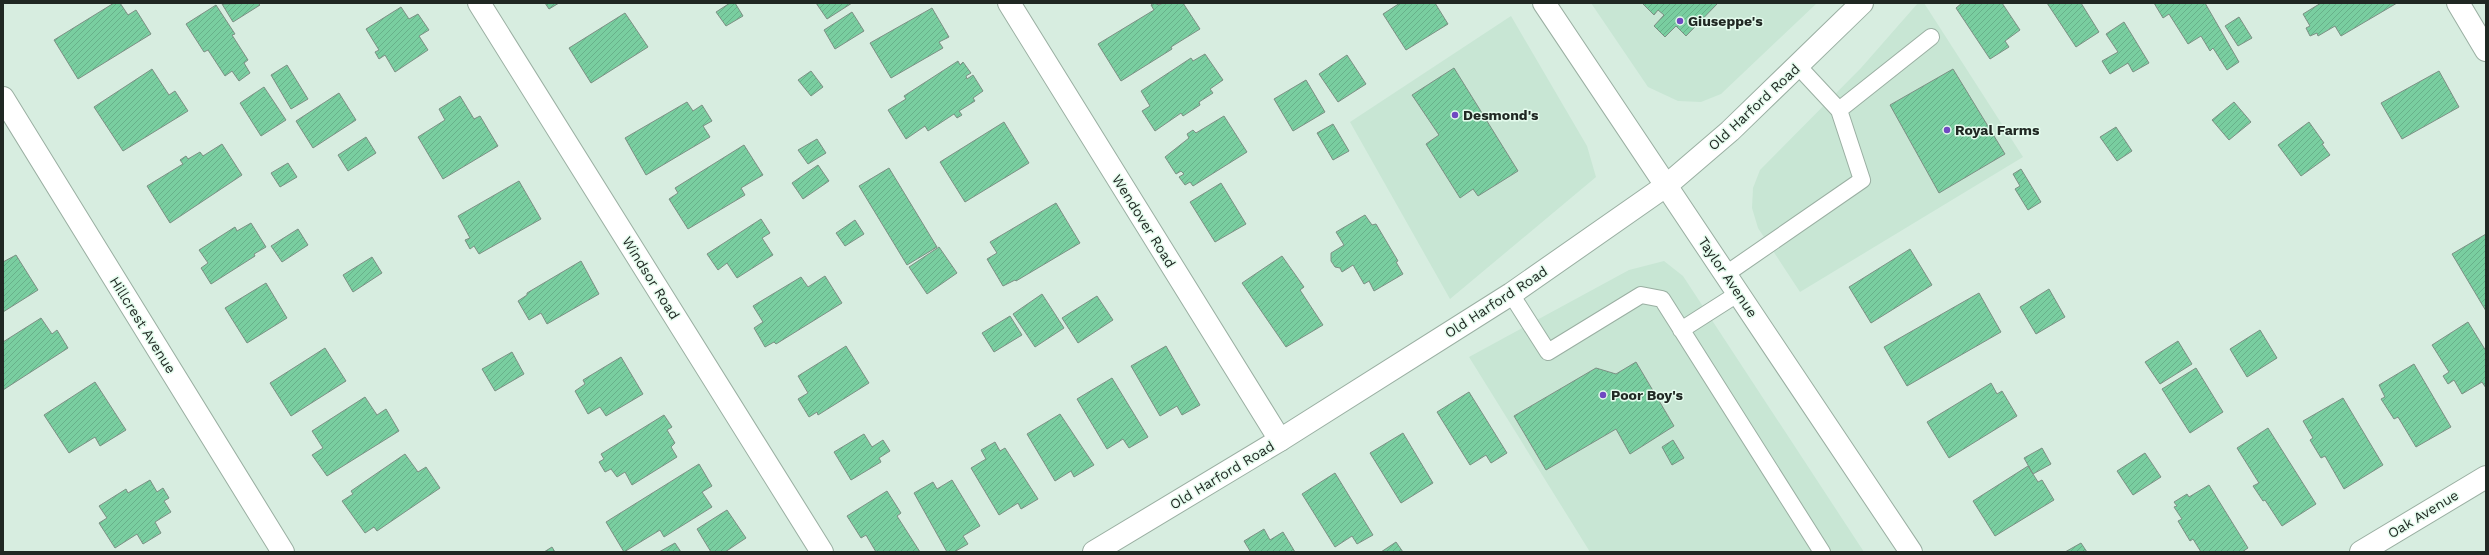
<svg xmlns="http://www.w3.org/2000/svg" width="2489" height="555" font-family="'Work Sans',sans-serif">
	<defs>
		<pattern id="building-hatch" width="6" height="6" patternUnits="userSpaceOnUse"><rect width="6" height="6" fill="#79cea0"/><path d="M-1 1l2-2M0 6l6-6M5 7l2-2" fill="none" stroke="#68b18a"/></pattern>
	</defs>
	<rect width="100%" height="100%" fill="#d7ede0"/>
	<path fill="#c8e6d4" d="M1591 3H1817L1721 94 1701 102 1678 101 1648 87Z
		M1918 3H1924L2023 157 1800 292 1758 228 1752 208 1753 188 1760 170 1861 68Z
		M1511 16 1587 146 1596 177 1450 299 1350 122Z
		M1664 261 1683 276 1864 552H1590L1469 357 1629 270Z"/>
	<path fill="url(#building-hatch)" stroke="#7c9084" d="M114 3H120L128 15 136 10 151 34 78 79 54 40Z
		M258 3 260 5 233 22 222 4Z
		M545 3H559L549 9Z
		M730 3H735L743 16 726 26 716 12Z
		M816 3H852L827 19Z
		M1154 3 1159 5 1163 3H1183L1200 29 1171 47 1172 49 1121 81 1098 44 1154 10 1151 5Z
		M1400 3H1435L1448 24 1406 50 1383 14Z
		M1642 3H1718L1686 36 1676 26 1665 37 1654 26 1664 15 1658 10 1654 15Z
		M1962 3H2002L2020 30 2005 41 2009 47 1990 59 1956 8Z
		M2047 3H2081L2099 32 2076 47Z
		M2154 3H2205L2239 62 2227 70 2213 48 2210 51 2201 36 2188 44 2169 14 2163 18Z
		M2321 3H2397L2341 36 2335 26 2318 36 2317 33 2310 36 2306 28 2310 26 2303 14Z
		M216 5 235 34 232 35 248 60 244 63 250 73 239 81 232 71 225 76 208 50 204 52 186 24Z
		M401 7 409 19 418 14 429 30 419 36 428 50 395 72 385 55 379 59 375 52 379 50 366 29Z
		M932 8 949 37 939 42 943 48 891 78 870 43Z
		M852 12 864 31 835 49 824 30Z
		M625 13 648 47 591 83 569 48Z
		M2239 17 2252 38 2238 46 2225 26Z
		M2124 22 2149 63 2133 72 2128 63 2110 74 2102 61 2118 52 2106 34Z
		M1205 54 1223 80 1210 89 1213 93 1199 102 1200 105 1183 116 1181 113 1155 131 1142 111 1150 106 1141 91 1191 58 1193 61Z
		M1347 55 1366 84 1338 102 1319 74Z
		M958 61 960 65 963 62 971 73 966 76 967 79 973 75 983 91 973 98 975 101 959 111 962 115 957 118 954 114 928 131 925 126 906 139 888 110 906 99 904 96Z
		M287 65 308 99 291 109 271 75Z
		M1454 68 1518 171 1478 196 1473 189 1460 198 1426 144 1439 135 1412 95Z
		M152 69 169 95 175 91 188 111 123 151 94 107Z
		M1953 69 2005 154 1939 193 1890 105Z
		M811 71 823 87 811 96 798 80Z
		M2439 71 2459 107 2402 139 2381 103Z
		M1306 80 1325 112 1293 131 1274 99Z
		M264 87 286 120 261 136 240 103Z
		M339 93 356 120 313 148 296 121Z
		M460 96 474 119 480 116 498 146 443 179 418 137 445 120 439 109Z
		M687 102 693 111 702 105 712 121 703 126 710 137 646 175 625 138Z
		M2234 102 2251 122 2229 140 2212 120Z
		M1224 116 1247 152 1193 186 1190 182 1185 185 1179 177 1184 174 1181 171 1176 174 1165 157 1189 138 1187 134 1193 130 1196 133Z
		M1004 122 1029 163 965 202 940 162Z
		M2309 122 2324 143 2322 144 2330 155 2301 176 2278 145Z
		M1333 124 1349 151 1333 160 1317 133Z
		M2116 127 2132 151 2117 161 2100 137Z
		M366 137 376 153 348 171 338 155Z
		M817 139 826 153 808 164 798 150Z
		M222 144 242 175 170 223 147 186 183 164 180 160 186 156 188 159 200 152 203 156Z
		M744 145 763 175 741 188 745 195 688 229 669 199 678 193 675 188Z
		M288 163 297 177 280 187 271 173Z
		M818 165 829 181 803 199 792 183Z
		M889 168 937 247 907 265 859 186Z
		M2021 169 2041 202 2028 210 2015 189 2020 186 2013 174Z
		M519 181 541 219 479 254 474 246 470 249 465 240 470 238 458 216Z
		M1221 183 1246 224 1215 242 1190 202Z
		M1056 203 1080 243 1016 281 1015 280 1003 286 987 259 997 253 990 242Z
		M1365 215 1372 225 1376 224 1398 261 1396 262 1403 274 1374 291 1369 281 1364 284 1353 265 1342 272 1340 268 1335 267 1331 261V253L1344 245 1336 232Z
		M761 219 770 233 762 238 773 255 737 278 727 263 718 270 707 254Z
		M855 220 864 234 845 246 836 233Z
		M251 223 266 247 254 254 255 256 211 284 201 268 208 263 199 250 235 227 237 231Z
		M298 229 308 245 282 262 271 246Z
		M2486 234V311L2452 254Z
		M939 247 957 273 927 294 909 267Z
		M1910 249 1932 285 1871 323 1849 287Z
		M16 255 38 290 3 312V262Z
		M1282 256 1304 287 1300 290 1323 325 1286 347 1242 283Z
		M372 257 382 273 353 292 343 275Z
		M581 261 599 294 547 324 541 313 529 320 518 301 527 295V293Z
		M825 276 842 303 776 344 774 342 765 347 754 328 763 322 753 306 801 277 808 287Z
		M266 283 287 318 247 343 225 308Z
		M2049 289 2065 317 2036 334 2020 307Z
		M1979 293 2001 332 1907 386 1884 347Z
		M1042 294 1064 328 1035 347 1013 314Z
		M1097 296 1113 320 1078 343 1062 318Z
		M1010 316 1022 335 994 352 982 333Z
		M41 318 52 334 57 330 68 348 3 390V342Z
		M2468 322 2486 351V388L2482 382 2462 394 2454 380 2448 384 2443 376 2449 372 2432 345Z
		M2260 330 2277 358 2247 377 2230 349Z
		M2178 341 2192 364 2160 384 2145 362Z
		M846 346 869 383 818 415 817 412 809 417 798 399 808 393 798 376Z
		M1166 346 1200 405 1182 415 1177 406 1160 416 1131 366Z
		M325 348 346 381 291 416 270 383Z
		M512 352 524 374 495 391 482 369Z
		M621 357 643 394 606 416 600 407 588 414 575 391 585 384 583 380Z
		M1636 362 1674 426 1630 454 1616 429 1546 470 1514 416 1596 368 1616 374Z
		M2414 364 2451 427 2416 447 2398 417 2394 419 2381 399 2385 397 2379 385Z
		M2196 368 2223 412 2190 433 2162 389Z
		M1112 378 1148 437 1129 448 1123 439 1107 449 1077 399Z
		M95 382 126 430 100 446 95 437 69 453 44 415Z
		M1991 383 1997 394 2002 391 2017 416 1949 458 1927 422Z
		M1469 392 1507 453 1491 463 1486 455 1470 465 1437 412Z
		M365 397 377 415 386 409 399 431 327 476 312 455 323 448 312 431Z
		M2343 398 2383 465 2344 489 2325 456 2321 458 2310 440 2313 438 2303 421Z
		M1060 414 1094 465 1074 477 1071 471 1055 481 1027 434Z
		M664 415 672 427 667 430 675 443 671 447 677 457 632 485 625 472 617 477 611 469 605 472 599 462 604 459 601 454Z
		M2268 428 2316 504 2282 526 2265 500 2263 501 2253 486 2259 483 2237 448Z
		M1403 433 1433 483 1401 503 1370 453Z
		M864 434 872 447 883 440 890 451 879 458 881 462 851 480 834 452Z
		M1673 440 1684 458 1672 465 1662 447Z
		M995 442 1000 451 1005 448 1038 499 1021 509 1018 503 999 515 971 468 986 459 981 450Z
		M2042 448 2051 464 2033 474 2024 458Z
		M2145 453 2161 477 2133 495 2117 471Z
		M405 454 418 472 426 467 440 488 377 531 374 527 365 533 342 501 353 494 351 491Z
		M699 464 712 486 702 492 712 507 664 537 660 530 624 552 606 522Z
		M2028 466 2038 482 2042 480 2054 500 1995 536 1973 501Z
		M1335 473 1373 535 1357 544 1352 536 1335 547 1302 494Z
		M150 480 157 492 163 488 169 498 164 501 171 512 155 522 161 533 143 544 137 534 115 548 99 523 107 518 99 506 126 489 128 493Z
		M952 480 980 526 963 536 968 544 954 552H947L914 493 933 482 937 489Z
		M2209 485 2248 548 2242 552H2201L2193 539 2190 541 2178 521 2182 519 2174 507 2177 506 2174 502 2187 494 2189 497Z
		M887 491 901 513 897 516 920 552H876L866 535 861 538 847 516Z
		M727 510 746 538 725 552H711L697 529Z
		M1264 529 1270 540 1283 532 1295 552H1248L1250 551 1244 541Z
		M1396 542 1403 552H1381Z
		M675 543 681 552H659Z
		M2081 543 2087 552H2065Z
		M552 547 555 552H544Z"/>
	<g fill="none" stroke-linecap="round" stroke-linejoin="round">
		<g stroke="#9aafa2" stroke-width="18">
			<path id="service" d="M1798 66 1839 110 1931 37
				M1726 274 1862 180 1839 110
				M1511 294 1548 352 1641 295 1662 299 1822 552
				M1681 330 1739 293"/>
		</g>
		<g stroke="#9aafa2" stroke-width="24">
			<path id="minor" d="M479 3 822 552
				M1009 3 1280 440
				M2458 3 2486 50
				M3 98 283 552
				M2361 552 2486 477"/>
		</g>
		<g stroke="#9aafa2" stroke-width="24">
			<path id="tertiary" d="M1094 552 1280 440 1511 294 1667 185 1730 131 1862 3"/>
		</g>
		<g stroke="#9aafa2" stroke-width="24">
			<path id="secondary" d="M1544 3 1911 552"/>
		</g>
		<use href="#service" stroke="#fff" stroke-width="16"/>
		<use href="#minor" stroke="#fff" stroke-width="22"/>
		<use href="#tertiary" stroke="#fff" stroke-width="22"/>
		<use href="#secondary" stroke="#fff" stroke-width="22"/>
	</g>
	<g fill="#7049c2" stroke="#e4fbed" stroke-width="1.5">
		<circle cx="1680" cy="21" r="4"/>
		<circle cx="1455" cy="115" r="4"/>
		<circle cx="1947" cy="130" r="4"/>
		<circle cx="1603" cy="395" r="4"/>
	</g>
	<g text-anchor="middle" stroke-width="3" stroke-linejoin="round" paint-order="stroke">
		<g font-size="14" font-weight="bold" fill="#202823" stroke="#e4fbed" text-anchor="start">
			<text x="1688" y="26">Giuseppe's</text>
			<text x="1463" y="120">Desmond's</text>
			<text x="1955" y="135">Royal Farms</text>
			<text x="1611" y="400">Poor Boy's</text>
		</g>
		<g font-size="14" fill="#202823" stroke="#e4fbed">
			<text transform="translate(1754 107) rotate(-43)" y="5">Old Harford Road</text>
			<text transform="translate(1144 221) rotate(58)" y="5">Wendover Road</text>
			<text transform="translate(1728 277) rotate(56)" y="5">Taylor Avenue</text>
			<text transform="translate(651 278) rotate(58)" y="5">Windsor Road</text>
			<text transform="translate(1496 302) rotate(-33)" y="5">Old Harford Road</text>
			<text transform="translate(143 325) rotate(58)" y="5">Hillcrest Avenue</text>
			<text transform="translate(1222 475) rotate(-31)" y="5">Old Harford Road</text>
			<text transform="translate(2423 514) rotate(-31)" y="5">Oak Avenue</text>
		</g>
	</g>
	<rect width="2489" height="555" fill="none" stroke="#202823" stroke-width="8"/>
</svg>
